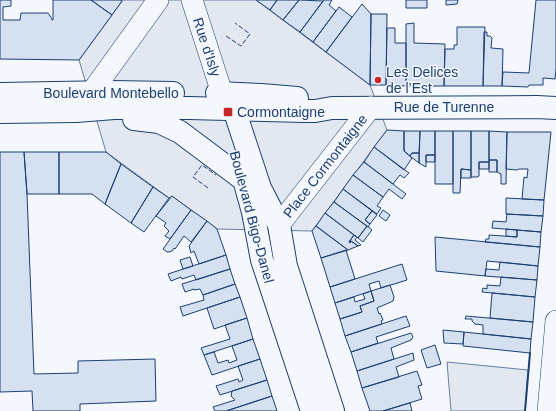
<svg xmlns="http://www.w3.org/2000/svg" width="556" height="411" font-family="Helvetica,sans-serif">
	<rect width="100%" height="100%" fill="#f4f7fb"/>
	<path fill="#e3e8f0" stroke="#687fa3" d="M123 0H256L370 85 387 130 312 231 217 229 172 196 169 198 106 152 79 60Z
		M447 362 528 370 525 411H451Z"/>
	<path fill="#d5e0f0" stroke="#1d3f73" d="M0 0H11V6L3 7V20H20L21 13H48L52 19V20H53V0H91L112 15 79 60 0 59Z
		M91 0H120L122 1 112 15Z
		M256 0H277L270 10Z
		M277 0H299L283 20 270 10Z
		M299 0 323 1 300 32 283 20Z
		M324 0H332L329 5 336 11 313 42 300 32Z
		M406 0H427V8H406Z
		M446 0H458L457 4 446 5Z
		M536 0H556V69L555 79 543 78V85H529L528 87 502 86 503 72 529 73Z
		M362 4 371 14 370 85 326 52Z
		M339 7 352 17 326 52 313 42Z
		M371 14H387L386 85H370Z
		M414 23V43L445 44 444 86H406V24Z
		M457 27H485L483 86H444L445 49H454V45H457Z
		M387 28H395V43H406V86L386 85Z
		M484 32H487V36H490L492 38 491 48 503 49 502 86H483Z
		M387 130 404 131V151L412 158 404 170 374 147Z
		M404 131H420L419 153H412L410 156 404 151Z
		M420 131H435V155H426V167L419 163Z
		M435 131H453V184H435Z
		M453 131H471V170L461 169 460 193H453Z
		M471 131H489V162H479V176L477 177H471Z
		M489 131 507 132 506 184H501V174L497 172V160H489Z
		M507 132H551L544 200 522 199 524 177 527 178 528 169H519L517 170 506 169Z
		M374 147 409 173 404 178 400 175 393 184 364 162Z
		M0 152H24L27 194 34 374 78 373V361L155 359 156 401 80 404V411H33L32 391 0 392Z
		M24 152H59V194H27Z
		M59 152H106L121 164 105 204 92 194H59Z
		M412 153H419V163L410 156Z
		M426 155H435V162H426Z
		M489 160H497V172H489Z
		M364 162 406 194 402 199 389 189 383 197 353 175Z
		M479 162H489V169H479Z
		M121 164 153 187 131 223 105 204Z
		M461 169 471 170V178H461Z
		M353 175 383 197 377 206 381 208 377 214 343 189Z
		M153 187 169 198 144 232 131 223Z
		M343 189 372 211 365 220 370 224 368 227 334 202Z
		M172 196 191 210 170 239 165 236 169 231 164 226 166 223 156 216Z
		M506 198 544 200 543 216 506 214Z
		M334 202 367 226 358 238 325 213Z
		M191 210 207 221 191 242 184 236 175 249 174 248 172 251 169 252H167L163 249Z
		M383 210 390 215 386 221 379 216Z
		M372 211 377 215 370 224 365 220Z
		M325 213 354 235 349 242 350 243 351 241 358 246 348 250 316 226Z
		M507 214 543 216 541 232 492 228 493 221 506 222Z
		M207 221 217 229 226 255 199 264 194 251 191 253 189 246Z
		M316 226 348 250 321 258 312 231Z
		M367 226 372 230 363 242 358 238Z
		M506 229 517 230V237L506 236Z
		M517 230 541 232 540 247 485 242 486 239H489V235L517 237Z
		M354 235 357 237 355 240 361 245 358 246 351 241 350 243 349 242Z
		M435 237 540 247 538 266 487 261 485 276 436 271Z
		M346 250 355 279 330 287 321 258Z
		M226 255 230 269 196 280 194 275 182 279 181 277 171 281 168 274Z
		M190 257 193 266 183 269 180 260Z
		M500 262 538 266 537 280 485 276 486 269 499 270Z
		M402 264 407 280 381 288 379 281 369 284 371 291 335 303 330 287Z
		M230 269 235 284 203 295 200 289 194 290V289L185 292 182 284Z
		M501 277 537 280 535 297 482 292 483 288 487 289V285L500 286Z
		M235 284 240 297 183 316 180 307 204 300 203 295Z
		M390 285 394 297 393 301 391 302 377 308 379 314 380 313 383 320 381 321 382 324 345 336 340 319 362 312 360 306 374 301 371 291Z
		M371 291 374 301 360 306 362 312 340 319 335 303 354 297 355 302 365 299 363 294Z
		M492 293 535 297 533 322 490 318Z
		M240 297 247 318 214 329 207 308Z
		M406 316 410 326 376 337 378 343 351 352 345 336Z
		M466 316 533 322 531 339 483 334V325L475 324 472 321V319H465Z
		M247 318 253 339 204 355 201 348 230 339 225 325Z
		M443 330 464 332 463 344 444 343Z
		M464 332 531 339 530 353 463 346Z
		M411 333 413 337 411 340 391 348 394 359 357 371 351 352Z
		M253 339 260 359 212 375 204 355 214 352 218 363 228 360 229 363 237 360 232 346Z
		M435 345 441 364 427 368 421 350Z
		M413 353 414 360 396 367 399 377 362 388 357 371Z
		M260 359 267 380 220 395 216 386 238 379 239 382 243 380 238 366Z
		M417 371 422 385 418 386 422 399 383 411H370L362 388Z
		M267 380 272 396 226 411H215L213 407 235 400 231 396 232 391Z
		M272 396 277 411H226Z
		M410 403 412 411H383Z"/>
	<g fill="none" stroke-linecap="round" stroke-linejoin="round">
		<g stroke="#1d3f73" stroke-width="22">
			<path id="minor" d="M192 0 222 93
				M91 93 158 0
				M279 225 371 107
				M548 411 556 321"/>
		</g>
		<g stroke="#1d3f73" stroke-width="24">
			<path id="major" d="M217 93 261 95 297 98
				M222 93 234 109 260 188 279 225 286 266 333 411
				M0 94 111 92 173 93
				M0 112 76 111 114 108H189L305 111H315L332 108 537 107 556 108
				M134 119 159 122 180 132 244 180
				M243 176 253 212 262 260 312 411"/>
		</g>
		<use href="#minor" stroke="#f4f7fb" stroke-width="21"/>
		<use href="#major" stroke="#f4f7fb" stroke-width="22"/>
		<path stroke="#1d3f73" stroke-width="1" stroke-dasharray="5 2" stroke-linecap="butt" d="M226 36 241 46 250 34 235 23
			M208 188 193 177 202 165 216 175"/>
		<path stroke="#1d3f73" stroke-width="2" d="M525 411 530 353"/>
	</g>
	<g fill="#c62828" stroke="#f4f7fb" stroke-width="1.5">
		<circle cx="378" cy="80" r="4"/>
		<rect x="223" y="107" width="10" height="10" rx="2"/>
	</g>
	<g text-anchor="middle" stroke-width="3" stroke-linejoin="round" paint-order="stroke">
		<g font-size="14" fill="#1d3f73" stroke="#f4f7fb">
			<text transform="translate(207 47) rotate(72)" y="5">Rue d'Isly</text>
			<text x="111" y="98">Boulevard Montebello</text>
			<text x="444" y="112">Rue de Turenne</text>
			<text transform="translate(325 166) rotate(-52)" y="5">Place Cormontaigne</text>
			<text transform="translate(252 217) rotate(75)" y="5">Boulevard Bigo-Danel</text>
		</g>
		<g font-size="14" fill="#1d3f73" stroke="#f4f7fb" text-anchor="start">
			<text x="386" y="77">Les Delices<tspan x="386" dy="16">de l’Est</tspan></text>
			<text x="237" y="117">Cormontaigne</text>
		</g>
	</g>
</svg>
